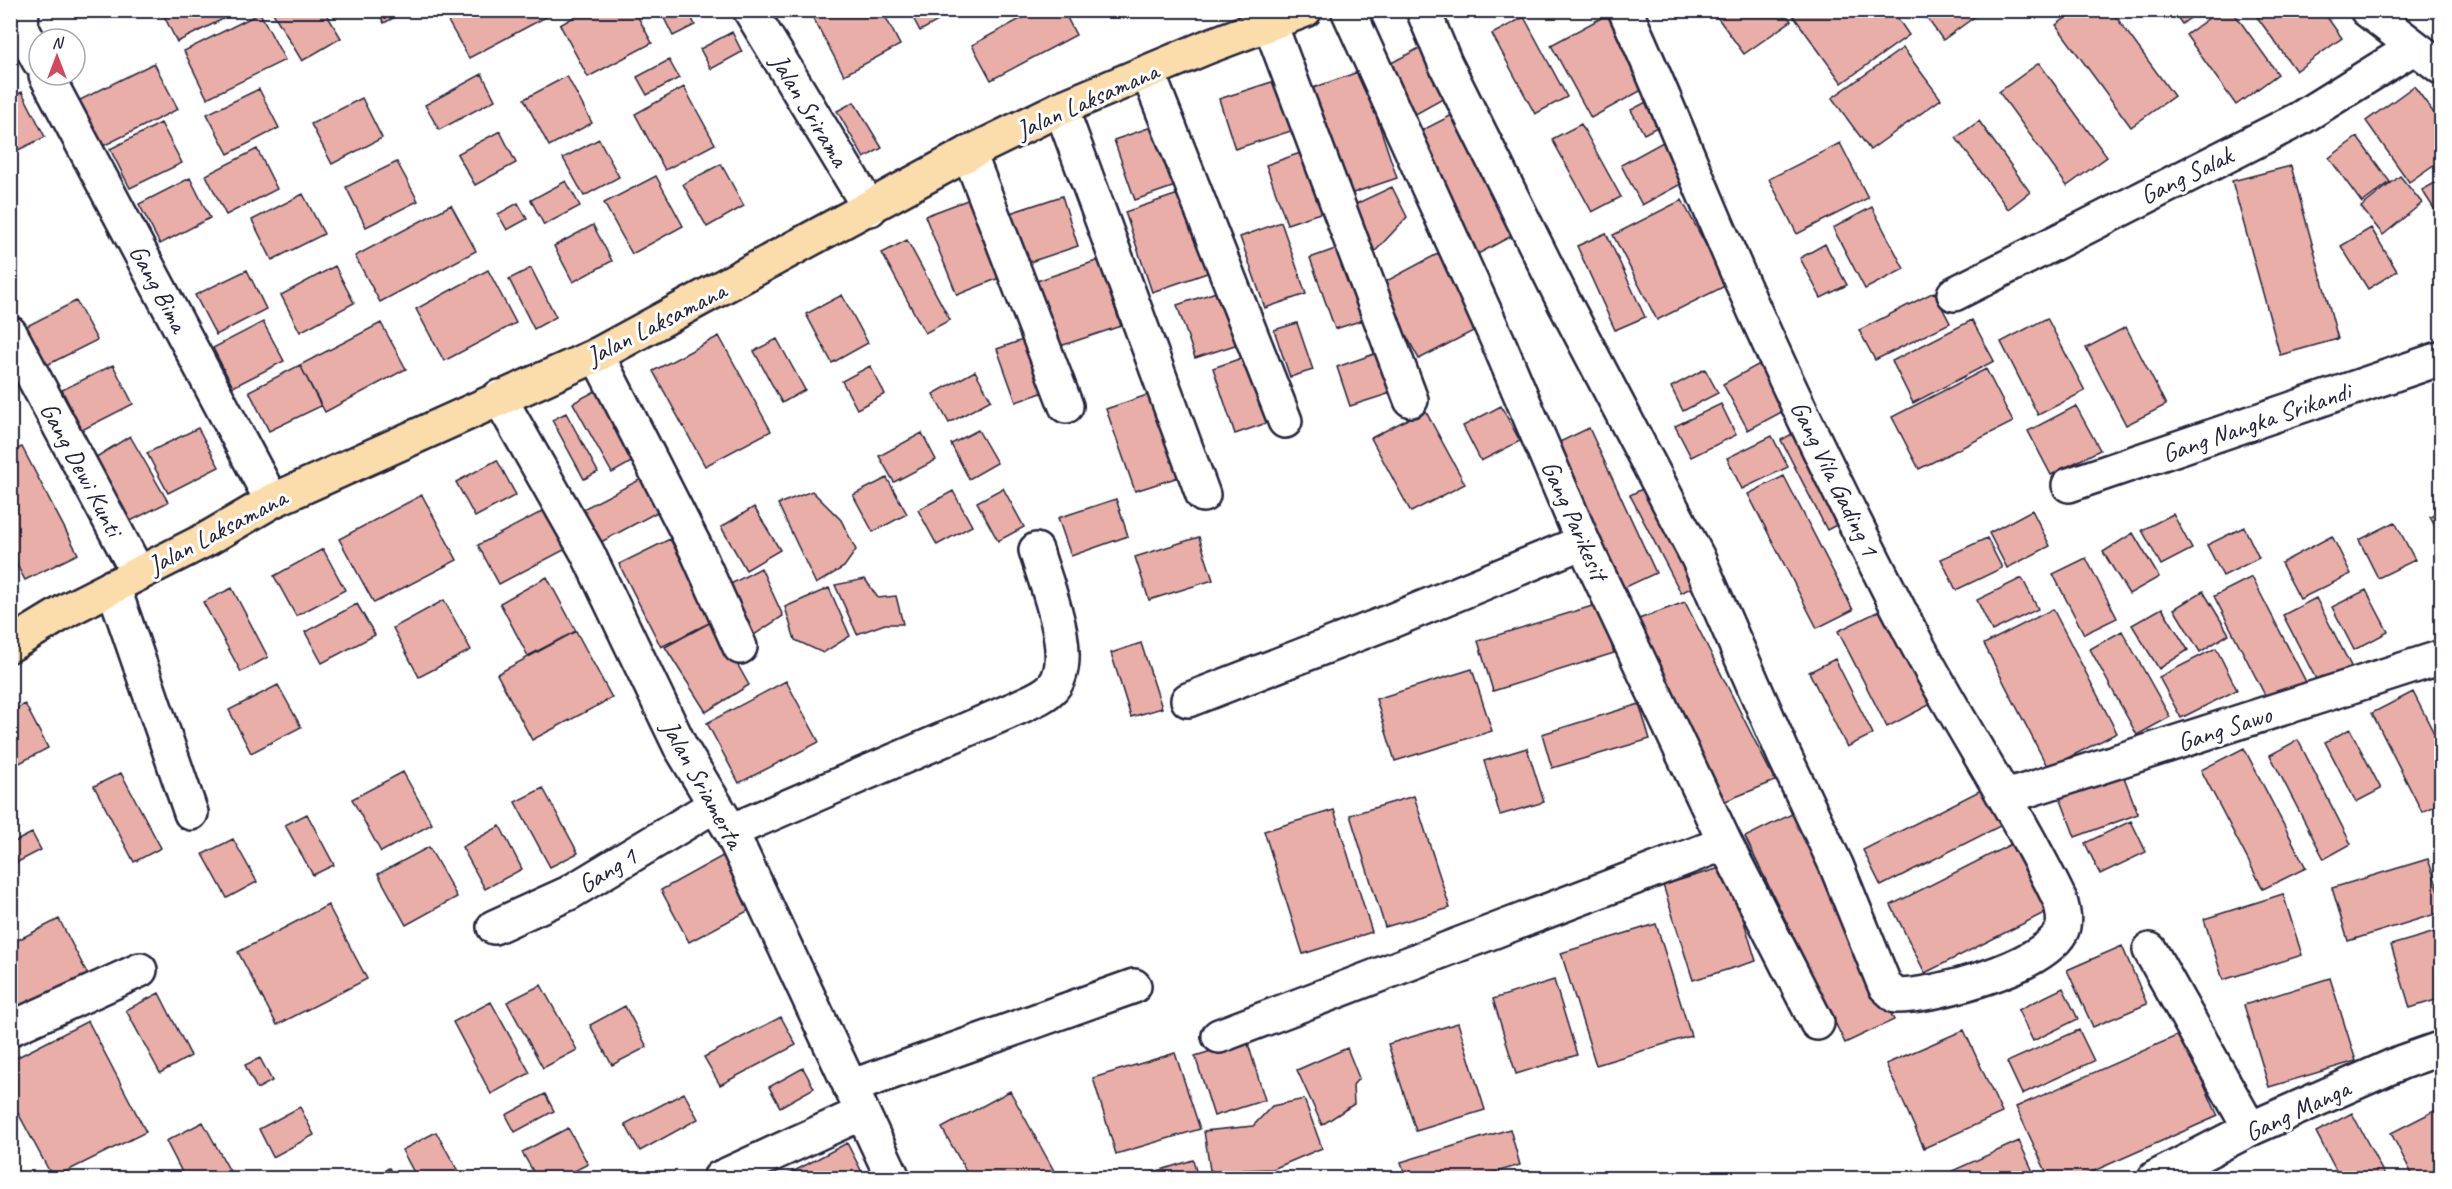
<svg xmlns="http://www.w3.org/2000/svg" width="2452" height="1189" font-family="Caveat,sans-serif">
	<rect width="100%" height="100%" fill="#fff"/>
	<filter id="ink" filterUnits="userSpaceOnUse"><feTurbulence type="fractalNoise" baseFrequency=".0167" numOctaves="2"/><feDisplacementMap in="SourceGraphic" scale="12" xChannelSelector="R" yChannelSelector="G"/><feConvolveMatrix kernelMatrix="1 2 1 2 8 2 1 2 1" color-interpolation-filters="sRGB"/></filter>
	<g filter="url(#ink)">
		<path fill="#e9aea8" stroke="#22223b" stroke-width="1.5" d="M161 10H241L177 42Z
			M277 10H324L341 38 302 61 273 13Z
			M377 10H408L384 23Z
			M455 10H559L469 58 445 16Z
			M586 10H634L652 43 588 77 560 25Z
			M660 10H688L695 25 673 36Z
			M809 10H882L900 45 844 75Z
			M909 10H944L947 16 920 31Z
			M1037 10H1063L1076 35 991 80 972 45Z
			M1712 10H1783L1791 21 1744 54Z
			M1789 10H1892L1909 35 1842 83Z
			M1921 10H1984L1943 40Z
			M2077 10H2111L2174 96 2131 127 2056 25Z
			M2172 10H2201L2182 24Z
			M2220 10H2232L2278 74 2236 105 2186 35Z
			M2252 10H2322L2342 38 2296 71Z
			M1614 11 1653 84 1591 118 1551 45Z
			M260 13 285 60 207 98 184 51Z
			M1524 17 1567 97 1535 114 1492 34Z
			M732 32 742 52 711 69 700 49Z
			M1423 46 1450 95 1405 120 1378 70Z
			M1903 48 1941 99 1870 150 1832 98Z
			M669 60 679 78 647 95 637 77Z
			M154 63 178 109 101 147 78 101Z
			M2039 63 2107 157 2067 186 1999 92Z
			M1361 71 1397 178 1347 195 1310 89Z
			M482 74 495 100 439 130 425 105Z
			M567 76 592 123 549 146 524 99Z
			M1281 79 1297 129 1235 149 1219 99Z
			M2414 86 2442 124V159L2409 182 2366 121Z
			M684 87 715 144 665 170 635 114Z
			M259 89 279 128 228 154 207 114Z
			M22 92 45 137 10 154V98Z
			M362 98 382 138 332 164 311 124Z
			M1650 100 1663 124 1644 134 1631 110Z
			M854 102 882 148 864 158 837 111Z
			M1456 113 1519 232 1478 254 1415 134Z
			M1979 121 2030 192 2008 209 1956 138Z
			M161 123 182 163 130 188 110 149Z
			M1160 124 1181 184 1135 200 1114 140Z
			M1581 124 1621 197 1592 212 1552 139Z
			M500 131 516 163 475 185 457 154Z
			M1672 137 1694 177 1642 205 1621 165Z
			M2357 137 2390 182 2362 203 2329 158Z
			M599 139 619 177 584 196 563 158Z
			M1840 143 1868 198 1797 234 1769 179Z
			M257 149 277 189 226 215 206 175Z
			M1306 151 1326 211 1287 224 1266 165Z
			M397 162 418 201 366 227 346 187Z
			M721 164 744 206 707 227 683 184Z
			M2291 166 2338 339 2280 355 2232 181Z
			M656 176 683 226 632 254 604 203Z
			M2400 176 2422 203 2383 235 2361 207Z
			M190 178 210 218 160 244 139 204Z
			M2442 179V221L2422 190Z
			M566 181 580 206 544 225 531 200Z
			M1392 187 1407 217 1369 258 1347 208Z
			M1190 190 1216 270 1152 292 1125 212Z
			M303 194 324 234 272 260 252 220Z
			M978 196 1009 274 957 295 925 216Z
			M1062 196 1078 246 1024 264 1007 214Z
			M1682 200 1727 285 1657 320 1613 235Z
			M518 203 527 219 507 230 498 214Z
			M451 205 476 251 380 302 355 256Z
			M1872 207 1904 269 1865 289 1833 228Z
			M1281 222 1306 294 1265 308 1240 237Z
			M593 225 612 261 573 282 554 246Z
			M2371 228 2397 271 2368 289 2341 246Z
			M1606 233 1645 317 1615 330 1577 246Z
			M907 240 950 320 925 333 882 253Z
			M1825 244 1847 285 1821 298 1800 258Z
			M1338 248 1363 320 1335 329 1310 258Z
			M1443 251 1483 326 1419 359 1379 285Z
			M1099 260 1121 326 1051 349 1028 284Z
			M335 266 354 303 300 332 281 295Z
			M531 268 556 317 534 329 509 279Z
			M247 270 266 309 216 335 195 295Z
			M488 270 516 323 444 361 416 309Z
			M1222 290 1241 343 1195 358 1177 305Z
			M1934 292 1950 323 1875 360 1859 330Z
			M842 295 868 343 832 363 806 314Z
			M76 301 97 340 45 366 25 327Z
			M2047 318 2085 391 2038 415 2001 342Z
			M1972 320 1994 361 1913 403 1892 361Z
			M263 322 284 361 233 387 213 348Z
			M381 323 406 369 325 412 300 365Z
			M1297 323 1313 370 1290 377 1274 330Z
			M2126 327 2166 405 2126 425 2086 348Z
			M719 336 771 431 705 466 653 371Z
			M1031 337 1050 390 1016 402 997 349Z
			M777 339 805 390 782 403 754 351Z
			M1256 353 1278 419 1235 434 1213 368Z
			M1377 353 1391 393 1350 406 1337 367Z
			M1765 361 1791 407 1748 430 1723 384Z
			M113 365 133 404 82 430 62 390Z
			M300 365 321 406 269 431 249 391Z
			M870 366 885 394 857 409 842 381Z
			M1705 369 1718 393 1683 411 1671 387Z
			M1986 369 2013 422 1919 469 1892 417Z
			M975 371 991 400 949 423 933 394Z
			M597 390 635 460 612 473 573 403Z
			M1156 392 1185 475 1135 491 1106 409Z
			M1721 404 1736 435 1691 457 1675 426Z
			M1501 406 1520 441 1481 461 1463 426Z
			M2076 406 2100 450 2051 475 2028 431Z
			M1425 410 1465 484 1411 512 1371 438Z
			M566 413 598 472 584 479 552 420Z
			M198 428 219 467 168 493 147 453Z
			M1589 428 1656 573 1613 593 1547 448Z
			M1803 428 1850 518 1827 530 1781 440Z
			M978 430 997 463 969 479 951 444Z
			M922 433 936 460 894 482 879 456Z
			M130 436 168 502 117 528 85 464Z
			M1772 436 1788 467 1742 489 1727 458Z
			M22 447 78 554 25 580 10 552V452Z
			M497 460 516 495 475 517 456 482Z
			M647 476 665 508 601 542 583 509Z
			M1784 476 1853 610 1817 628 1748 494Z
			M887 478 907 514 873 532 853 495Z
			M1656 482 1706 580 1681 593 1630 495Z
			M1003 488 1024 527 998 541 977 502Z
			M812 491 841 520 856 550 844 567 816 584 778 504Z
			M953 491 972 526 937 545 918 510Z
			M422 495 457 560 374 603 339 539Z
			M1116 499 1128 536 1071 556 1058 518Z
			M754 507 780 550 746 570 721 527Z
			M545 510 566 549 499 584 478 545Z
			M2032 510 2050 546 2007 568 1989 533Z
			M2442 511V539L2430 517Z
			M2173 514 2192 549 2161 565 2142 530Z
			M2395 522 2415 560 2378 578 2359 540Z
			M2244 527 2259 558 2223 576 2207 545Z
			M2133 533 2159 577 2129 594 2103 552Z
			M2332 536 2351 574 2300 599 2281 563Z
			M1199 537 1213 580 1149 600 1135 557Z
			M1987 538 2002 568 1956 590 1941 559Z
			M670 539 713 621 661 647 619 564Z
			M323 549 345 590 296 616 274 576Z
			M2086 558 2117 618 2084 634 2053 574Z
			M761 568 783 616 748 639 723 588Z
			M547 577 576 631 528 656 500 603Z
			M2252 577 2306 682 2268 701 2214 596Z
			M2022 578 2038 609 1992 631 1977 600Z
			M865 579 878 598 896 596 903 624H885L857 634 835 585Z
			M232 588 268 657 241 672 203 602Z
			M829 588 850 636 823 653 795 640 785 607Z
			M2366 590 2388 632 2354 650 2332 607Z
			M2203 591 2229 634 2200 652 2174 609Z
			M2316 598 2353 670 2320 687 2283 615Z
			M444 600 471 650 419 677 393 628Z
			M1685 602 1775 781 1718 804 1628 623Z
			M357 604 375 635 322 663 305 632Z
			M1599 604 1614 653 1493 691 1478 641Z
			M2162 608 2188 650 2159 669 2132 625Z
			M1883 609 1931 704 1887 727 1838 631Z
			M2053 609 2117 733 2048 768 1984 644Z
			M713 621 749 685 706 712 665 647Z
			M576 631 612 698 532 740 497 674Z
			M2122 631 2170 717 2137 735 2090 649Z
			M1141 643 1162 708 1131 717 1111 653Z
			M2216 648 2237 690 2181 718 2159 677Z
			M1835 659 1873 734 1847 747 1809 672Z
			M1472 669 1492 731 1395 761 1376 699Z
			M786 681 819 742 739 783 707 723Z
			M278 685 301 727 251 753 229 710Z
			M2413 692 2442 749V802L2422 812 2372 713Z
			M25 704 48 748 10 768V712Z
			M1639 704 1650 739 1552 768 1542 734Z
			M2350 729 2381 789 2356 802 2325 742Z
			M2298 740 2351 844 2324 859 2270 755Z
			M1527 748 1544 802 1500 815 1484 761Z
			M2244 748 2306 868 2263 889 2201 770Z
			M2119 764 2138 814 2075 837 2056 787Z
			M403 772 432 824 381 852 352 799Z
			M121 773 161 848 134 862 94 786Z
			M1989 786 2008 822 1881 886 1863 850Z
			M543 788 578 853 550 867 515 802Z
			M1414 796 1450 908 1385 927 1350 815Z
			M1334 810 1372 932 1303 954 1264 831Z
			M1794 813 1894 1020 1845 1043 1745 837Z
			M307 814 334 865 313 875 285 825Z
			M2131 821 2146 852 2100 874 2085 843Z
			M500 826 522 869 485 889 462 847Z
			M32 833 41 850 10 866V844Z
			M233 839 257 882 227 898 203 854Z
			M2021 839 2056 907 1925 973 1891 905Z
			M429 847 457 897 406 925 378 874Z
			M728 853 757 906 689 942 661 890Z
			M2428 859 2442 900V912L2348 941 2332 888Z
			M1727 866 1756 961 1693 980 1663 885Z
			M2283 894 2302 955 2223 980 2204 919Z
			M328 905 367 979 277 1025 238 952Z
			M59 919 89 977 10 1017V944Z
			M1656 924 1691 1036 1596 1065 1561 953Z
			M2442 930V998L2410 1008 2391 945Z
			M2122 946 2147 1004 2093 1027 2067 970Z
			M2330 978 2356 1061 2269 1087 2244 1005Z
			M1554 980 1577 1055 1516 1074 1493 999Z
			M541 985 577 1050 543 1068 507 1002Z
			M2063 988 2078 1019 2033 1041 2018 1010Z
			M159 993 191 1056 160 1073 126 1010Z
			M491 1002 530 1073 491 1094 453 1022Z
			M625 1006 647 1047 612 1065 590 1025Z
			M781 1017 796 1045 720 1085 704 1057Z
			M88 1021 146 1132 53 1178 10 1098V1061Z
			M1458 1023 1485 1110 1416 1131 1388 1044Z
			M1964 1030 2002 1113 1924 1148 1886 1064Z
			M2079 1030 2094 1061 2022 1094 2007 1062Z
			M2181 1034 2218 1116 2078 1178H2049L2016 1107Z
			M1247 1040 1265 1100 1214 1116 1195 1056Z
			M1347 1048 1359 1078 1353 1085 1354 1104 1322 1125 1297 1070Z
			M1175 1053 1200 1129 1116 1154 1093 1078Z
			M260 1058 272 1081 257 1089 245 1065Z
			M803 1068 814 1088 780 1107 769 1087Z
			M1010 1091 1058 1178H970L942 1128Z
			M684 1093 698 1119 640 1151 625 1124Z
			M545 1094 554 1111 515 1132 506 1115Z
			M1304 1099 1322 1148 1273 1169 1242 1170 1236 1178H1226L1210 1170 1204 1131 1253 1126 1272 1106Z
			M300 1107 314 1135 273 1157 259 1129Z
			M2442 1107V1168L2420 1178H2414L2391 1133Z
			M2352 1113 2386 1178H2340L2316 1132Z
			M203 1122 233 1177 231 1178H185L166 1141Z
			M568 1128 588 1164 561 1178H537L522 1152Z
			M1510 1129 1520 1165 1476 1178H1406L1401 1162Z
			M436 1132 462 1178H417L402 1150Z
			M2019 1141 2036 1178H1942L1941 1176Z
			M847 1143 865 1178H784L783 1177Z
			M1193 1160 1198 1178H1135Z
			M389 1168 395 1178H369Z"/>
		<g fill="none" stroke-linecap="round" stroke-linejoin="round">
			<g stroke="#22223b" stroke-width="38">
				<path id="minor" d="M22 10 21 27 39 61
					M750 10 870 209
					M1348 10 1497 339 1583 542 1725 843 1817 1023
					M1423 10 1445 63 1565 304 1698 558 1784 755 1836 865 1885 986 1896 996C1935 996 2041 968 2061 932 2066 922 2063 911 2060 900 2016 809 1959 725 1912 635 1854 523 1798 409 1747 294 1705 200 1668 104 1625 10
					M2367 10 2442 68
					M1270 24 1411 400
					M1148 73 1285 421
					M46 75 272 501
					M1061 108 1203 495
					M969 153 1066 406
					M1954 294 2299 119 2413 48
					M10 333 138 573
					M597 355 696 549 740 647
					M499 397 587 552 680 746 731 831 893 1178
					M2069 485 2442 358
					M113 586 191 813
					M1188 700 1391 621 1583 542
					M2006 797 2442 657
					M731 831 1017 708C1029 702 1044 697 1053 687 1078 658 1045 583 1036 550
					M494 927 569 893 715 805
					M2150 950 2250 1129
					M10 1029 140 970
					M1219 1036 1725 843
					M850 1087 1134 986
					M720 1178 862 1113
					M2155 1178 2250 1129 2402 1062 2442 1048"/>
			</g>
			<g stroke="#22223b" stroke-width="38">
				<path id="major" d="M10 645 69 609 207 539 272 501 597 355 969 153 1061 108 1207 47 1305 10"/>
			</g>
			<use href="#minor" stroke="#fff" stroke-width="33"/>
			<use href="#major" stroke="#fbddab" stroke-width="33"/>
		</g>
	</g>
	<g text-anchor="middle" stroke-width="6" stroke-linejoin="round" paint-order="stroke">
		<g font-size="26" fill="#22223b" stroke="#fff">
			<text transform="translate(1087 100) rotate(-24)" y="9">Jalan Laksamana</text>
			<text transform="translate(810 110) rotate(59)" y="9">Jalan Srirama</text>
			<text transform="translate(2186 175) rotate(-26)" y="9">Gang Salak</text>
			<text transform="translate(159 288) rotate(62)" y="9">Gang Bima</text>
			<text transform="translate(656 323) rotate(-27)" y="9">Jalan Laksamana</text>
			<text transform="translate(2256 422) rotate(-19)" y="9">Gang Nangka Srikandi</text>
			<text transform="translate(82 469) rotate(62)" y="9">Gang Dewi Kunti</text>
			<text transform="translate(1835 478) rotate(64)" y="9">Gang Vila Gading 1</text>
			<text transform="translate(1575 520) rotate(66)" y="9">Gang Parikesit</text>
			<text transform="translate(217 531) rotate(-28)" y="9">Jalan Laksamana</text>
			<text transform="translate(2224 728) rotate(-18)" y="9">Gang Sawo</text>
			<text transform="translate(703 784) rotate(61)" y="9">Jalan Sriamerta</text>
			<text transform="translate(607 870) rotate(-31)" y="9">Gang 1</text>
			<text transform="translate(2297 1110) rotate(-25)" y="9">Gang Manga</text>
		</g>
	</g>
	<rect width="2452" height="1189" fill="none" stroke="#fff" stroke-width="36"/>
	<rect x="18" y="18" width="2416" height="1153" fill="none" stroke="#22223b" stroke-width="2" filter="url(#ink)"/>
	<g transform="translate(57 57)"><circle r="28" fill="#ffffff" stroke="#a7a7b1" stroke-width="1.5"/>
	<path d="M0-4.5L10 22L0 15L-10 22Z" fill="#d1495b"/>
	<text y="-9" font-size="16" font-weight="bold" text-anchor="middle" fill="#22223b">N</text>
	</g>
</svg>
